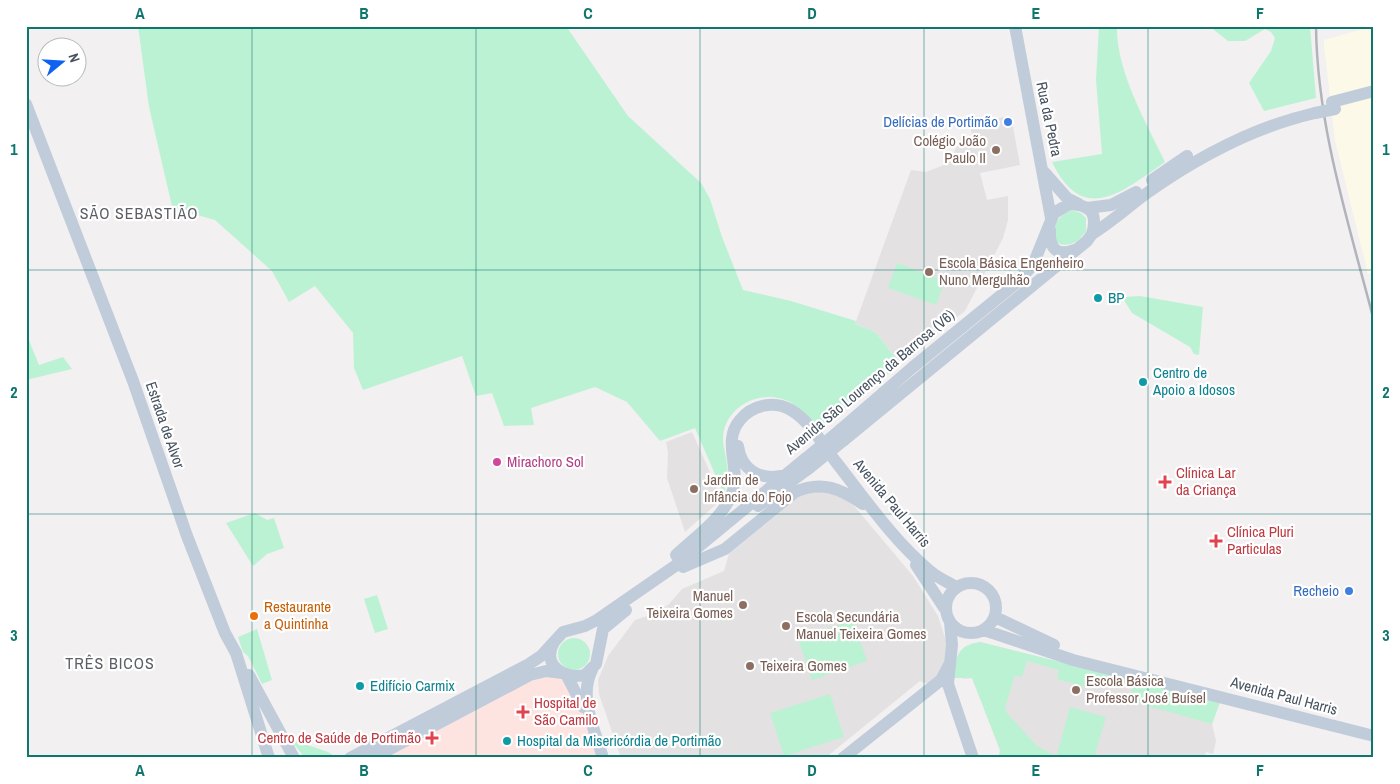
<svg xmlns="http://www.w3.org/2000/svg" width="1400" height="784" font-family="'Archivo Narrow',sans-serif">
	<rect width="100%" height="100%" fill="#f2f0f0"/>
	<path fill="#fdf9e9" d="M1374 26V273L1368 274 1335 140 1324 45V40Z"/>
	<path fill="#e3e1e2" d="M1011 116 1020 165 980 173 987 200 1008 196V220L1003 238 965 311 899 361 875 332 855 324 911 170 926 172 944 165 952 156 961 138 972 136 970 123Z
		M692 432 722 499 685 532 667 478 668 453 666 442Z
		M820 491 845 498 855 507 913 576 938 616 947 644 945 666 930 685 920 681 825 758H621L599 694 598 680 608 656 635 620 656 613 669 604 682 589 724 571 729 554 791 503 799 496Z
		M980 642 1220 702 1212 724 1216 741 1213 754 1206 752 1204 758H999L1000 750 972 678 963 679 964 647Z"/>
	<path fill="#fde4e0" d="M530 675 567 676 603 758H380Z"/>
	<path fill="#bcf2d4" d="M138 26H566L628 116 701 183 710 199 722 237 743 290 791 301 856 321 855 324 875 332 901 364 817 429C810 421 802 410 793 404 768 388 732 401 724 430 721 443 726 452 727 465 729 475 726 485 724 495L695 428 660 441 627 402 595 387 531 408 534 425 504 426 492 393 476 396 462 356 363 390 354 368 353 333 315 286 289 302 272 271 215 220 194 214 174 215 149 107Z
		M1099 26H1117C1116 71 1146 122 1165 162 1123 191 1083 227 1052 162L1102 154 1096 80Z
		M1209 26H1310L1316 98 1264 111 1249 83 1271 51 1275 38 1271 32 1265 29 1245 41H1228Z
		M1071 210 1081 213 1086 218V231C1079 242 1068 249 1056 242 1052 226 1056 217 1071 210Z
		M897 263 945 281 936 305 888 288Z
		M1140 296 1203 307 1199 355 1194 354 1190 347 1132 313 1122 297Z
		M26 333 39 365 63 357 72 369 26 380Z
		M255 513 267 520 274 518 284 548 267 554 253 566 226 523Z
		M377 595 388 629 375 633 364 599Z
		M853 620 867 661 812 680 798 639Z
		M257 629 272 680 262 684 248 656 243 652 238 637Z
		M558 654a16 16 0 1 1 32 0a16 16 0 1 1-32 0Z
		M980 642 1220 702 1212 724 1130 701 1133 685 1098 676 1093 689 1057 679 1059 670 1027 661 1022 677 1015 675 1005 708 1007 713 1037 746 1052 754 1051 758H999L1000 750 972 678H953C956 657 957 645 980 642Z
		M830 694 844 737 784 756 770 713Z
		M1070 707 1106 717 1094 758H1056Z
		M290 739 328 752 334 756 305 758Z"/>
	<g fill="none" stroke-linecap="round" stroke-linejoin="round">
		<path stroke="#c1ccda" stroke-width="12" d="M1015 26 1051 218
			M1332 102 1374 91
			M26 104 133 381 187 536 225 633 236 653 269 758
			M1045 173 1067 198 1079 204
			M1152 180 1187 156
			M1087 208 1111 205 1136 192
			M1050 230C1049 247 1056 257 1074 250
			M840 430 913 367 1015 284 1033 265 1054 213 1069 204C1091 205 1098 213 1092 234
			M844 440 1087 241 1092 234C1112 222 1129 206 1147 193 1198 157 1254 127 1315 113
			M738 446C741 470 760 480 782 476
			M758 506 808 469
			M676 555C695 537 726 516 733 490 740 466 722 441 740 420 752 405 774 400 791 410 810 421 823 445 836 462 865 499 894 541 930 571 938 578 948 582 956 587
			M916 565 945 609
			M683 567 725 549 795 492C822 480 841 489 863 504
			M946 608a25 25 0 1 1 50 0a25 25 0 1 1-50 0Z
			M995 617 1054 645
			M950 622 952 645 948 684 973 758
			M984 630 1073 660 1374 736
			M554 642C541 665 564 680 585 675L596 664 603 629 626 610
			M592 670C578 697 595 730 603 758
			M249 675 294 758
			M567 676 583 707
			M350 758 529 664 541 656 563 632 585 626 597 620 675 566 805 459
			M373 758 530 675 546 671 562 673
			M843 758 941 680 949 665"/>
		<path stroke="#b2b4bb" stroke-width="2.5" d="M1316 26C1317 127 1349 224 1374 321"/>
		<path stroke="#c1ccda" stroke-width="12" d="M1315 113 1335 109
			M805 459 840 430
			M808 469 844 440"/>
	</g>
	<path fill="none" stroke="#0f766e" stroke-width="1" stroke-opacity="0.55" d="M252 26V758M476 26V758M700 26V758M924 26V758M1148 26V758M26 270H1374M26 514H1374"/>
	<g fill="#3f7fe0" stroke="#fff" stroke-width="2">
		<circle cx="1008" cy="122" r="5"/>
		<circle cx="1349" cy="591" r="5"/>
	</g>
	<g fill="#8d6e63" stroke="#fff" stroke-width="2">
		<circle cx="996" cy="150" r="5"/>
		<circle cx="929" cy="272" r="5"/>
		<circle cx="694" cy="489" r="5"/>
		<circle cx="743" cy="605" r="5"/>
		<circle cx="786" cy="626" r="5"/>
		<circle cx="750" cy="666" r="5"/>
		<circle cx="1076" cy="690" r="5"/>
	</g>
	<g fill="#0f9aa8" stroke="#fff" stroke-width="2">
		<circle cx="1098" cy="298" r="5"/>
		<circle cx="1143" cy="382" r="5"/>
		<circle cx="360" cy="686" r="5"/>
		<circle cx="507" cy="741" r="5"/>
	</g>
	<circle fill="#d1479c" stroke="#fff" stroke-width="2" cx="497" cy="462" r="5"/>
	<g fill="#e0444e" stroke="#fff" stroke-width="2">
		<path d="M1162.5 474.5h5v5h5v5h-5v5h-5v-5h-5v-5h5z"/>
		<path d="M1213.5 533.5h5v5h5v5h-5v5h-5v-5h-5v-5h5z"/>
		<path d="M520.5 704.5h5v5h5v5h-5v5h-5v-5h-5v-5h5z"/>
		<path d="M429.5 730.5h5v5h5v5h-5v5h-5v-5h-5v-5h5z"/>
	</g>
	<circle fill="#e8710a" stroke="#fff" stroke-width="2" cx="254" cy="616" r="5"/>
	<g text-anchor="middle" stroke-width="4.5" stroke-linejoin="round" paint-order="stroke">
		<g font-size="15" fill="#46525f" stroke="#fff">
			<text transform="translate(1049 119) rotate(78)" y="5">Rua da Pedra</text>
			<text transform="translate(870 382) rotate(-40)" y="5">Avenida São Lourenço da Barrosa (V6)</text>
			<text transform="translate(165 425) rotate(71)" y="5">Estrada de Alvor</text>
			<text transform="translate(892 503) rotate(50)" y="5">Avenida Paul Harris</text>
			<text transform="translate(1284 696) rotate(15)" y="5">Avenida Paul Harris</text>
		</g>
		<g font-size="15" fill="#366cbe" stroke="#fff" text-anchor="end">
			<text x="998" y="127">Delícias de Portimão</text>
			<text x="1339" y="596">Recheio</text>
		</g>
		<g font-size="15" fill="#785e54" stroke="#fff" text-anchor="start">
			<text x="986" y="146" text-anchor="end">Colégio João<tspan x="986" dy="17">Paulo II</tspan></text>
			<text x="939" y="268">Escola Básica Engenheiro<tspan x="939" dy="17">Nuno Mergulhão</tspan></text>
			<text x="704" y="485">Jardim de<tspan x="704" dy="17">Infância do Fojo</tspan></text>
			<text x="733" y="601" text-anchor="end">Manuel<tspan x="733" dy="17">Teixeira Gomes</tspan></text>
			<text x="796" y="622">Escola Secundária<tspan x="796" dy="17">Manuel Teixeira Gomes</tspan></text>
			<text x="760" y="671">Teixeira Gomes</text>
			<text x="1086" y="686">Escola Básica<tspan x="1086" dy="17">Professor José Buísel</tspan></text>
		</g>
		<g font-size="15" fill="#0d838f" stroke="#fff" text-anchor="start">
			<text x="1108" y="303">BP</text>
			<text x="1153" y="378">Centro de<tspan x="1153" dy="17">Apoio a Idosos</tspan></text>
			<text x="370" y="691">Edifício Carmix</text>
			<text x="517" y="746">Hospital da Misericórdia de Portimão</text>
		</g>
		<g font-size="15" fill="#b23c85" stroke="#fff" text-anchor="start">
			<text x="507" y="467">Mirachoro Sol</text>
		</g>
		<g font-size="15" fill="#be3a42" stroke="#fff" text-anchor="start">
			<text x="1176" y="478">Clínica Lar<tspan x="1176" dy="17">da Criança</tspan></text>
			<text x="1227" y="537">Clínica Pluri<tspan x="1227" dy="17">Particulas</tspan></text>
			<text x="534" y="708">Hospital de<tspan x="534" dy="17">São Camilo</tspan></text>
			<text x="421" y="743" text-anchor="end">Centro de Saúde de Portimão</text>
		</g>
		<g font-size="15" fill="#c56008" stroke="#fff" text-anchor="start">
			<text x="264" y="612">Restaurante<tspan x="264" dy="17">a Quintinha</tspan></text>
		</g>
		<g font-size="16" letter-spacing="1" fill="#5c5f65" stroke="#fff">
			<text x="139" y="219">SÃO SEBASTIÃO</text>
			<text x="110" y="669">TRÊS BICOS</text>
		</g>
	</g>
	<rect width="1400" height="784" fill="none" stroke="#ffffff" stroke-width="55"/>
	<g transform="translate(62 62) rotate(72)"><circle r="24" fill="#ffffff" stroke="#b5babf"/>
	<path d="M0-4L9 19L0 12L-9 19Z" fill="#0e62ef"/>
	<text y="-8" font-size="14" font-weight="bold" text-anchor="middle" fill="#46525f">N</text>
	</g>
	<rect x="28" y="28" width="1344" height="728" fill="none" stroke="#0f766e" stroke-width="2"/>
	<g font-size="16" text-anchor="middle" font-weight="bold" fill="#0f766e">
		<text x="140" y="19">A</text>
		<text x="364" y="19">B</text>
		<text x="588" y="19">C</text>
		<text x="812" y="19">D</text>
		<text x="1036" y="19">E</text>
		<text x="1260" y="19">F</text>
		<text x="14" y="155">1</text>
		<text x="1386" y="155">1</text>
		<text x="14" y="398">2</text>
		<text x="1386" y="398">2</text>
		<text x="14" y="641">3</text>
		<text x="1386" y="641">3</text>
		<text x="140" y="776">A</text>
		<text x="364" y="776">B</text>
		<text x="588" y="776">C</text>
		<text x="812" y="776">D</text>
		<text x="1036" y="776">E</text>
		<text x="1260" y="776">F</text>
	</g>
</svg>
